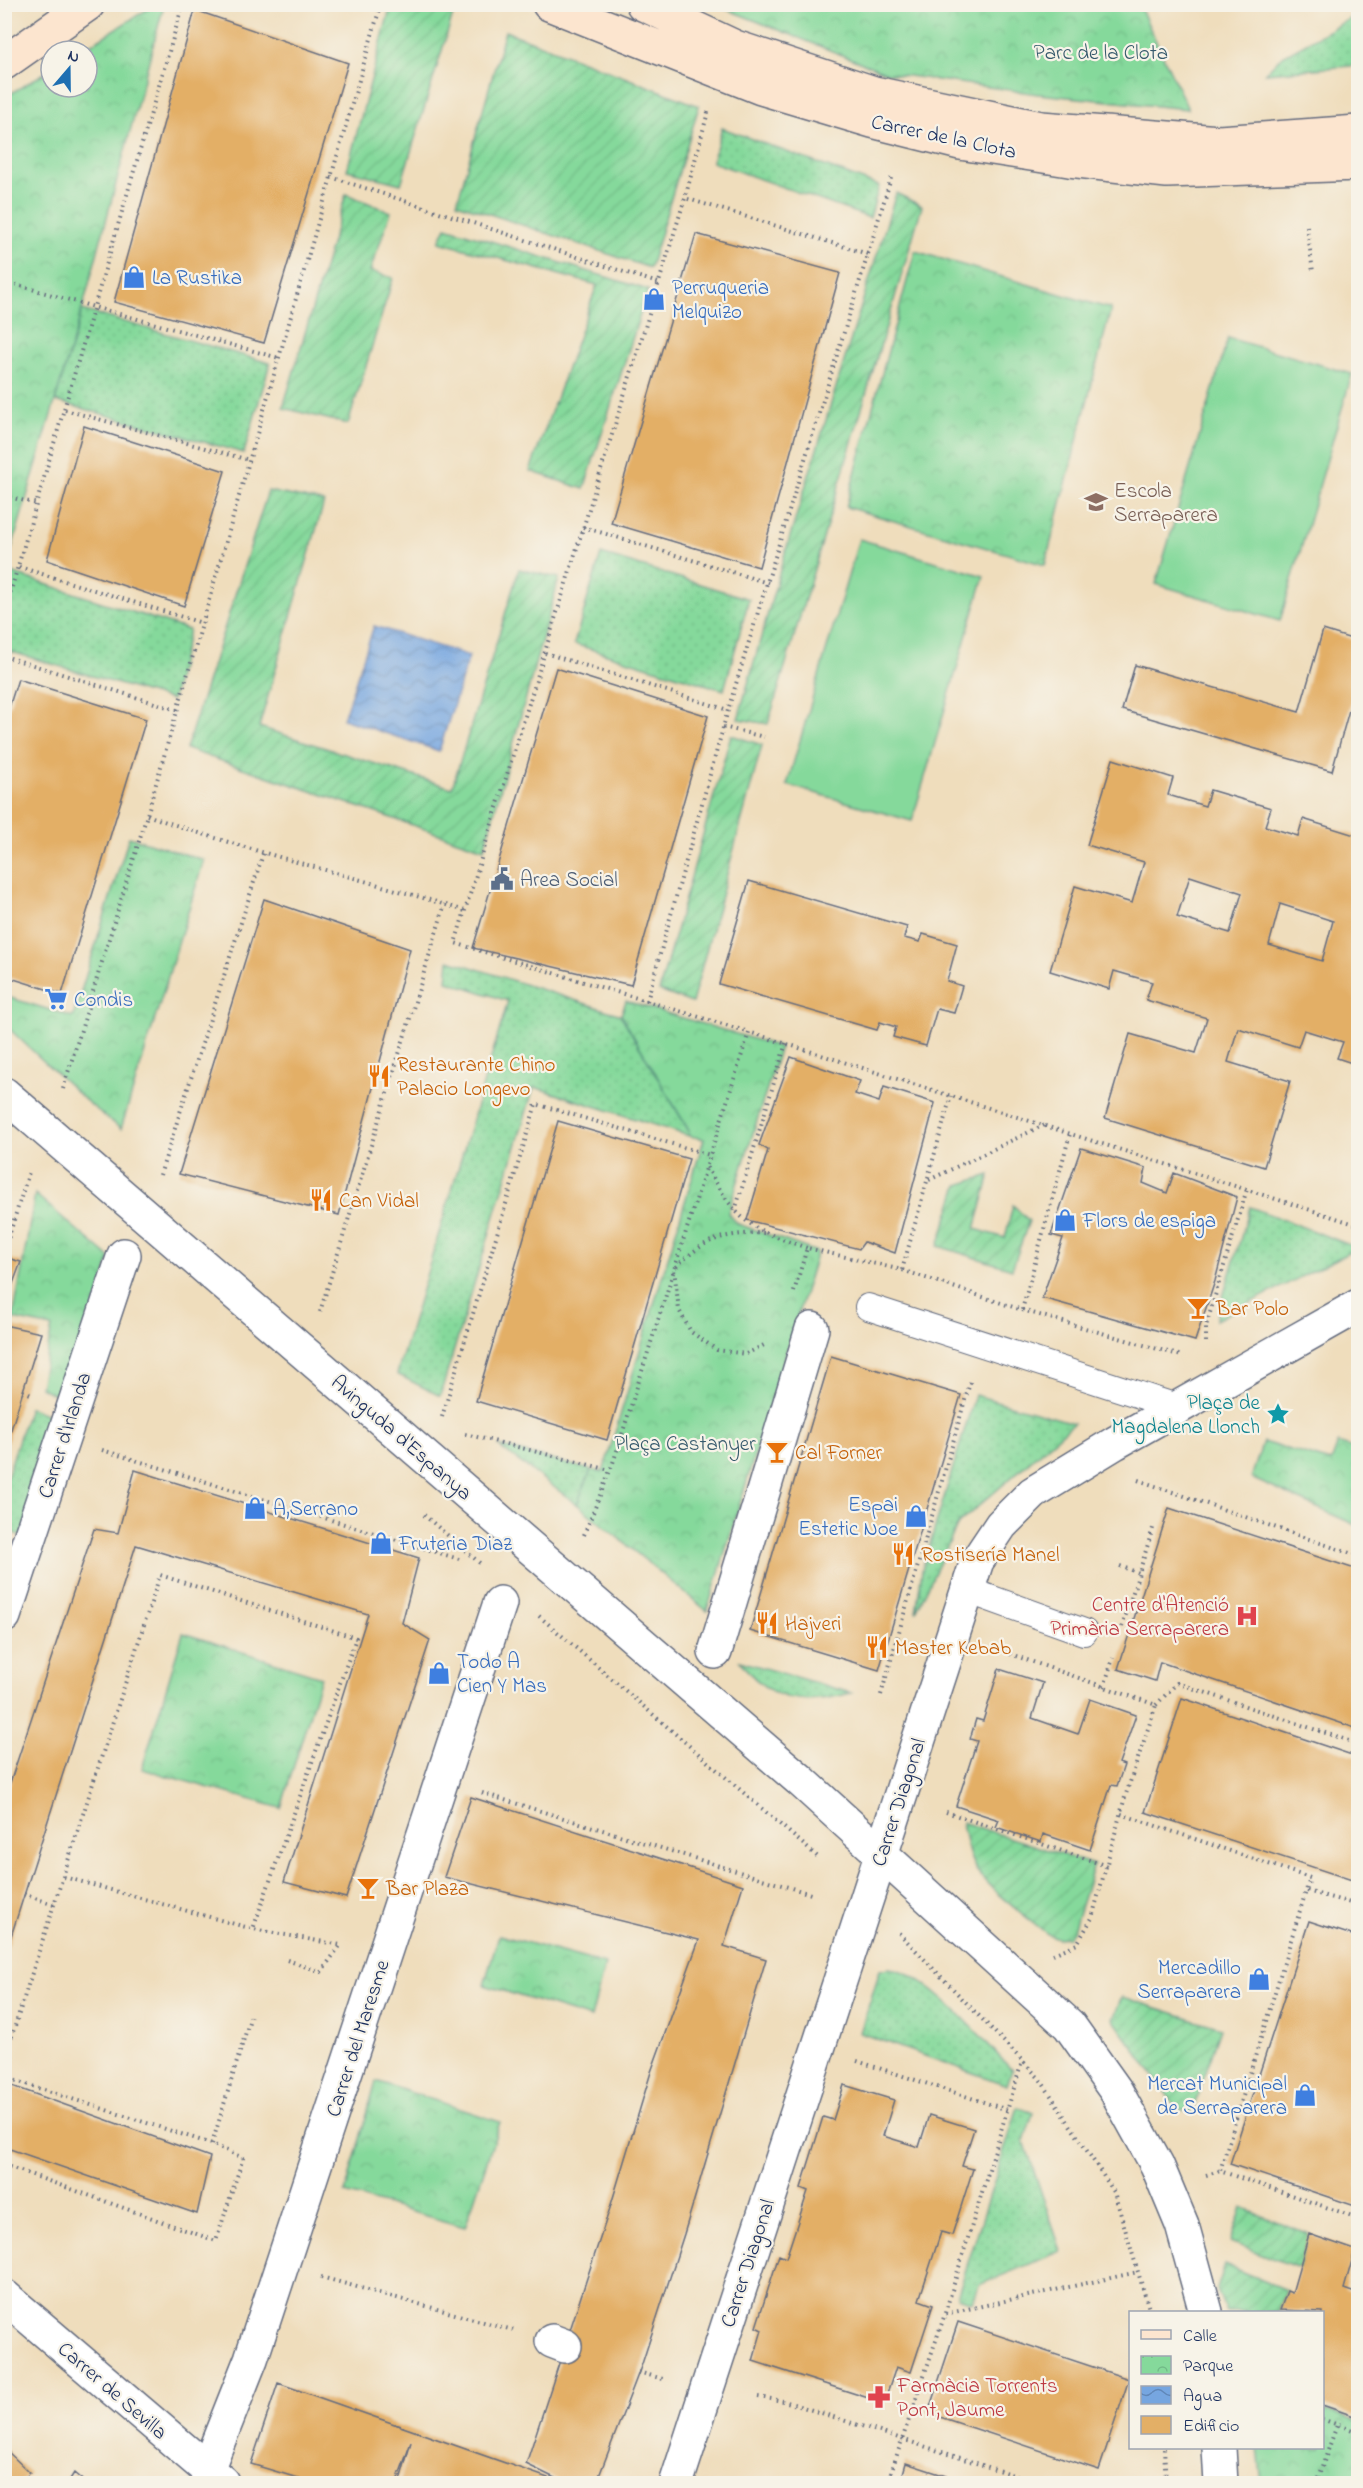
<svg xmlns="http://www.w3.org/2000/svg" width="1363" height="2488" font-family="'Indie Flower',sans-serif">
	<defs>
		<pattern id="grass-dots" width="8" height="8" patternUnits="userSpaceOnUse" patternTransform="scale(1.5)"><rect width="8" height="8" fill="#85d99b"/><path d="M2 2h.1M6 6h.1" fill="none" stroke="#72bb88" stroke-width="1.8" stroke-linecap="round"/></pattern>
		<pattern id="park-crowns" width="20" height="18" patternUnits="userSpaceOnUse" patternTransform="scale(1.5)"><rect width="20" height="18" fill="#85d99b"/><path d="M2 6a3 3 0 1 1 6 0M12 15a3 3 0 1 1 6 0" fill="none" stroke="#72bb88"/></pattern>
		<pattern id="garden-furrows" width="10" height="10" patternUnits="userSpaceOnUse" patternTransform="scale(1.5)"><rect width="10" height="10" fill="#85d99b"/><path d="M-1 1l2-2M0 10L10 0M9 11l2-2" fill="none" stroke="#72bb88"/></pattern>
		<pattern id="water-waves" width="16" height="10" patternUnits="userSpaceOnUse" patternTransform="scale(1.5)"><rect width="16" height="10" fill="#76a6e0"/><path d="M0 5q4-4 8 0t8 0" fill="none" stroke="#6088b9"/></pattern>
	</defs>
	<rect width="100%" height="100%" fill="#f7f3e8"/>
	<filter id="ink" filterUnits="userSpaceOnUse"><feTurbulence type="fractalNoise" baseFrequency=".0167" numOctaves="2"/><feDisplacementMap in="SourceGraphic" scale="12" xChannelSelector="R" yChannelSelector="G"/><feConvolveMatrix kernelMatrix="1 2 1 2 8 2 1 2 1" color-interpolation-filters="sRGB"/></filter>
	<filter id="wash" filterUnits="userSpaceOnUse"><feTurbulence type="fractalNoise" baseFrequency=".008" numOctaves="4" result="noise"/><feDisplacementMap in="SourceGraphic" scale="24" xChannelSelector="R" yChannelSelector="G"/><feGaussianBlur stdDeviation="1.35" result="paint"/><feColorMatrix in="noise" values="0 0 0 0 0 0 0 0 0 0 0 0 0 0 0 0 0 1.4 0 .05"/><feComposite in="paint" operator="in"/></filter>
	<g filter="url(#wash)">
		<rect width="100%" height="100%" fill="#efddbc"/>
		<path fill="url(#grass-dots)" stroke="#50847c" stroke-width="1.5" d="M1358 14V62L1351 66 1265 73 1281 57Z
			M722 128 879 186 870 218 712 162Z
			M82 310 270 363 244 453 55 401Z
			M601 554 749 599 724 690 574 644Z
			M5 571 189 630 172 700 5 650Z
			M449 960 621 1015 689 1131V1136L534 1087 440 1396 397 1374 508 1001 447 981Z
			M1250 1207 1358 1248 1216 1320Z
			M975 1395 1074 1423 958 1524 916 1612 922 1570Z
			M29 1407 62 1421 23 1537 5 1529V1483Z
			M498 1446 591 1470 577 1504Z
			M740 1661 851 1693C803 1706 770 1703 740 1661Z
			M889 1968C929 1972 984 2041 1012 2070L1007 2085 860 2033 880 1970Z
			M1018 2107 1033 2113 1024 2141 1061 2251 979 2285 973 2302 957 2297Z"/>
		<path fill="url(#park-crowns)" stroke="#50847c" stroke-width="1.5" d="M156 4 164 5 82 310 5 571V97L51 69V87H87V51H80Z
			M722 5H1139L1188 109 1038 94 887 73 721 7Z
			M915 251 1111 309 1045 565 846 507Z
			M129 837 204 860 121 1129 86 1101 5 1025 4 996 73 1017Z
			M626 1001 780 1047 728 1213 738 1224 817 1252 707 1611 577 1504 591 1470 603 1472 704 1139 689 1136V1131L621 1015Z
			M35 1194 110 1258 67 1401 40 1387 52 1327 13 1319Z
			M1263 1442 1331 1462 1338 1443 1358 1450V1526L1251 1478Z
			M183 1633 321 1677 281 1808 142 1769Z
			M499 1935 605 1964 591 2018 484 1985Z
			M376 2081 500 2122 465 2227 345 2193Z
			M1323 2410 1358 2422V2483H1262L1258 2448H1322Z"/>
		<path fill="url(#garden-furrows)" stroke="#50847c" stroke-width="1.5" d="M391 5H436L454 11 401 184 347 170Z
			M505 31 699 106 650 268 457 203Z
			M896 193 922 206 768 724 738 719 784 556Z
			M346 194 391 212 370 271 393 278 348 424 283 408Z
			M446 227 648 290 584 489 530 471 597 285 439 242Z
			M268 491 324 502 259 727 452 788 519 569 559 578 484 849 186 749Z
			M731 735 762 745 692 1003 659 991Z
			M990 1175 975 1229 1005 1238 1013 1205 1029 1221 1012 1269 938 1246 958 1185Z
			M962 1822 1094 1865 1073 1930 1068 1937 1057 1938 1046 1933C1024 1914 994 1895 977 1871 968 1857 965 1839 962 1822Z
			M1122 1997 1221 2028 1192 2112 1178 2110 1113 2019Z
			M1242 2208 1309 2234 1299 2268 1230 2242Z
			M1225 2265 1286 2290 1279 2312H1226L1217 2289Z"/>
		<path fill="#85d99b" stroke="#50847c" stroke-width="1.5" d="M1228 338 1352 374 1280 621 1156 584Z
			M859 539 984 576 912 821 787 785Z"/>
		<path fill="url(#water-waves)" stroke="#486a9f" stroke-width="1.5" d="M374 626 469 656 439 751 343 719Z"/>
		<g id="blocks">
			<path fill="#e3af66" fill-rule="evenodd" d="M195 10 348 63 264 343 114 302Z
				M696 234 840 273 759 567 611 523Z
				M84 426 225 471 184 606 47 560Z
				M1323 630 1358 641V678L1332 771 1122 710 1135 665 1299 712Z
				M556 668 708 716 631 985 473 948Z
				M18 679 146 719 62 994 4 976V723Z
				M1113 759 1173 778 1168 795 1205 806 1210 790 1271 808 1265 826 1298 836 1303 819 1358 836V1065L1337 1058 1343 1042 1304 1030 1298 1047 1238 1028 1228 1062 1290 1081 1264 1167 1105 1118 1130 1034 1196 1053 1207 1018 1146 1000 1152 982 1114 971 1109 989 1050 971 1075 886 1132 903 1144 862 1087 845ZM1190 876 1242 893 1230 933 1177 917ZM1280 904 1333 921 1322 961 1269 945Z
				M749 881 907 927 904 938 920 942 923 934 957 944 947 981 962 986 954 1013 937 1009 926 1046 893 1037 896 1027 880 1022 877 1030 719 984Z
				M264 899 410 949 339 1215 179 1174Z
				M791 1057 860 1081 855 1094 879 1102 884 1087 935 1103 895 1253 864 1242 859 1249 747 1220 768 1150 759 1145Z
				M558 1121 689 1159 607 1440 476 1401Z
				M1081 1148 1146 1168 1143 1183 1167 1193 1174 1173 1237 1197 1215 1281 1195 1341 1042 1298 1063 1238 1051 1235Z
				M4 1257 21 1262 5 1305H4Z
				M4 1325 41 1333 5 1449H4Z
				M831 1356 961 1395 879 1670 750 1631Z
				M135 1470 419 1558 402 1623 430 1640 346 1898 284 1882 368 1614 136 1545 5 1955V1798L94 1529 118 1533Z
				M1169 1508 1358 1570V1729L1160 1662 1155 1681 1118 1669Z
				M999 1669 1043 1683 1032 1718 1078 1734 1090 1699 1136 1715 1119 1763 1124 1765 1117 1786 1111 1785 1090 1850 1043 1834 1041 1842 996 1827 999 1820 956 1806 977 1741 970 1739 976 1719 983 1721Z
				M1182 1698 1358 1757V1882L1145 1812Z
				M471 1797 743 1885 724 1946 766 1959 684 2234 642 2364 596 2484H567L526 2464 610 2208 651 2072 699 1940 444 1877Z
				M1309 1921 1358 1937V2207L1230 2164Z
				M4 2083 210 2157 197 2214 4 2147Z
				M844 2085 894 2100 883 2136 919 2147 929 2115 974 2129 962 2166 973 2169 952 2235 941 2232 919 2300 933 2305 911 2372 896 2367 884 2403 753 2361 762 2330 756 2327 779 2255 786 2258 808 2191 801 2188 823 2117 833 2120Z
				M1309 2234 1355 2250 1344 2289 1358 2294V2407L1354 2416 1322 2405V2312L1280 2310 1287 2291 1292 2293Z
				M958 2322 1129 2379 1099 2470 928 2413Z
				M278 2383 548 2478 547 2484H399L411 2442 396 2484H318L251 2464Z
				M4 2448 30 2473 19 2484H4Z
				M906 2463 949 2477 947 2484H900Z
				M74 2473 87 2484H67Z"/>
		</g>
	</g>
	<g filter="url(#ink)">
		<use href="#blocks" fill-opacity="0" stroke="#656c7f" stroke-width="1.5"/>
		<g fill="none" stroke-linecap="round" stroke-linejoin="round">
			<g stroke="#656c7f" stroke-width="28">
				<path id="lane" d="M868 1307 1180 1408
					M967 1590 1084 1632"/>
			</g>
			<g stroke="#656c7f" stroke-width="36">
				<path id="street" d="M4 1094 800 1780 1069 2025 1116 2091 1157 2165 1182 2225 1206 2312
					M4 1616 124 1255
					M715 1652 812 1329
					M4 2296 222 2482
					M552 2341 565 2346
					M1219 2448 1221 2484
					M207 2470 251 2359 500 1603
					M676 2484 977 1561 1001 1525 1033 1493 1115 1443 1358 1306"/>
			</g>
			<g stroke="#656c7f" stroke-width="36">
				<path id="secondary" d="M549 4 761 88 872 121 960 143 1069 160 1167 171 1358 164
					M643 4 735 47 874 93 1041 128 1219 142 1358 132
					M4 63 88 4"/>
			</g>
			<path stroke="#656c7f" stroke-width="4" stroke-dasharray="1.5 4.5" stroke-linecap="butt" d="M183 4 94 307 279 358
				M708 112 685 198 455 943 749 1032
				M4 114 8 103
				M331 177 658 283
				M1307 226 1313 272
				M868 254 891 178
				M4 281 94 307 4 614
				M65 410 249 460
				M4 496 38 504
				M583 527 768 583
				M19 567 202 623
				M545 653 728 710
				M4 656 177 710
				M723 727 764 737
				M147 815C251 853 360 877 465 911
				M647 1001 728 710 868 254 685 198
				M63 1089 147 815 381 4
				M707 1167C739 1224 747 1227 807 1248
				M160 1175 264 851
				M929 1180 1044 1125
				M735 1211 786 1043
				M764 1233C721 1234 705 1238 674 1269L679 1310 691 1332 717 1350 746 1354 764 1345
				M4 1237 8 1239 29 1172
				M902 1270 951 1096
				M794 1292 807 1248 902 1270 1022 1310 1182 1356
				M1022 1310 1070 1134
				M320 1312 445 904
				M1206 1342V1326L1247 1189
				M23 1391 33 1395
				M442 1417 536 1104 710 1155
				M465 1434 610 1470
				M102 1450 459 1559
				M1138 1480 1358 1556
				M424 1515 482 1565
				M584 1535 613 1463 749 1032 1358 1225
				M1120 1566 1139 1573
				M539 1616 819 1858
				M1122 1627 1154 1525
				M993 1648 1156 1705 1125 1797 1092 1918 1077 1944 1053 1954
				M1104 1687 1113 1658
				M881 1695 971 1379
				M1156 1705 1177 1683 1358 1744
				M482 1793 811 1894
				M946 1812 1107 1866
				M1121 1814 1310 1878 1220 2171 1358 2218
				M64 1877 253 1929
				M1307 1891 1358 1905
				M24 1894 54 1905
				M899 1933 1040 2079 1114 2192 1150 2312
				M287 1960 321 1972 340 1946
				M4 2060 160 1575 356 1638 253 1929 340 1945
				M857 2061 1008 2110
				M4 2077 212 2144 243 2158 216 2241 4 2165
				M212 2144 252 2012
				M1206 2175 1220 2171
				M321 2277 513 2330
				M945 2313 1022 2062
				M638 2372 663 2379
				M758 2397 784 2401 1041 2484
				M1322 2419 1358 2432
				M1164 2448 1166 2484
				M887 2484 945 2314 1138 2272
				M1316 2484 1337 2425"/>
			<use href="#lane" stroke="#fff" stroke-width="26"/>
			<use href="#street" stroke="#fff" stroke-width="33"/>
			<use href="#secondary" stroke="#fce5cf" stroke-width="33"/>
		</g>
	</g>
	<defs>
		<g id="shop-bare" transform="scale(1.8)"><path d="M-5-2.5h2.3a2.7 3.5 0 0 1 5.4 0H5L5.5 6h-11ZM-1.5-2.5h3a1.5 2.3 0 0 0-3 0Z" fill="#3f7fe0" stroke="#f7f3e8" stroke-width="2.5" paint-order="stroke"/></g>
		<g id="school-bare" transform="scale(1.8)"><path d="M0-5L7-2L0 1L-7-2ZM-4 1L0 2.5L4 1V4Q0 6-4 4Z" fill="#8d6e63" stroke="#f7f3e8" stroke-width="2.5" paint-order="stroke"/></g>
		<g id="civic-bare" transform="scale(1.8)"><path d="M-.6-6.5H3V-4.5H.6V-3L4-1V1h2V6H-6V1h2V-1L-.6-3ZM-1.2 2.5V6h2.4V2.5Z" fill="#5c6f8a" stroke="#f7f3e8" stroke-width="2.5" paint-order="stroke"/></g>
		<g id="supermarket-bare" transform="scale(1.8)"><path d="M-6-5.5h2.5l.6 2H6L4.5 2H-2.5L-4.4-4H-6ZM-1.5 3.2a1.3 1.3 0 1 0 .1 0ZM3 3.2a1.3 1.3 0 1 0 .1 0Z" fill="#3f7fe0" stroke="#f7f3e8" stroke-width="2.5" paint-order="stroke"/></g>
		<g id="restaurant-bare" transform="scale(1.8)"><path d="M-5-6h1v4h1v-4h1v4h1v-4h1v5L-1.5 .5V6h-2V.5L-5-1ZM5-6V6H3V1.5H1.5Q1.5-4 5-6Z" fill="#e8710a" stroke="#f7f3e8" stroke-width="2.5" paint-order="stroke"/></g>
		<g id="bar-bare" transform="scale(1.8)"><path d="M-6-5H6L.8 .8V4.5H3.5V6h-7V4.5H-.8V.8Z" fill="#e8710a" stroke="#f7f3e8" stroke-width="2.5" paint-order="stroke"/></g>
		<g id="sight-bare" transform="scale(1.8)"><path d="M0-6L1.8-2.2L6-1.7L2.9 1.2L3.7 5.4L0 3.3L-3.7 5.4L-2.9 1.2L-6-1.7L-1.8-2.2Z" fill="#0f9aa8" stroke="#f7f3e8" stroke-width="2.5" paint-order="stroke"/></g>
		<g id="hospital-bare" transform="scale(1.8)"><path d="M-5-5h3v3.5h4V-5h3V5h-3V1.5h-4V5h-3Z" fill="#e0444e" stroke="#f7f3e8" stroke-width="2.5" paint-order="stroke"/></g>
		<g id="pharmacy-bare" transform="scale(1.8)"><path d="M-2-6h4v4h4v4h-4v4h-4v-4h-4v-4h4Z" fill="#e0444e" stroke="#f7f3e8" stroke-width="2.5" paint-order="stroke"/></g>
	</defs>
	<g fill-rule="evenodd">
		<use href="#shop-bare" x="134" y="277"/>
		<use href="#shop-bare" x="654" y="299"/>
		<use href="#school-bare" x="1096" y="502"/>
		<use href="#civic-bare" x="502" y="879"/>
		<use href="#supermarket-bare" x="56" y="999"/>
		<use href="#restaurant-bare" x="379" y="1076"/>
		<use href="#restaurant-bare" x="321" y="1200"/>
		<use href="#shop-bare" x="1065" y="1220"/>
		<use href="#bar-bare" x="1198" y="1308"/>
		<use href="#sight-bare" x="1278" y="1414"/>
		<use href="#bar-bare" x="777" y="1452"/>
		<use href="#shop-bare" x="255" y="1508"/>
		<use href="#shop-bare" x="916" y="1516"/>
		<use href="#shop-bare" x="381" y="1543"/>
		<use href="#restaurant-bare" x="903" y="1554"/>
		<use href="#hospital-bare" x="1247" y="1616"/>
		<use href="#restaurant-bare" x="767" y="1623"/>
		<use href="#restaurant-bare" x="877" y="1647"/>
		<use href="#shop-bare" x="439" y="1673"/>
		<use href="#bar-bare" x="368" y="1888"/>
		<use href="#shop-bare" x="1259" y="1979"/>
		<use href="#shop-bare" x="1305" y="2095"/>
		<use href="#pharmacy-bare" x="879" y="2397"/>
	</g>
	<g text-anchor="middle" stroke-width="4.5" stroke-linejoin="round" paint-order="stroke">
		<g font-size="21" fill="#365a6d" stroke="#f7f3e8">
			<text x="1101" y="59">Parc de la Clota</text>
			<text x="685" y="1450">Plaça Castanyer</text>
		</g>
		<g font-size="21" fill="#1b2f5e" stroke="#f7f3e8">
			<text transform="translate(944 136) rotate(12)" y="7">Carrer de la Clota</text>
			<text transform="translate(64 1435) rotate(-72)" y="7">Carrer d'Irlanda</text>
			<text transform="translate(402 1437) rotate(41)" y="7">Avinguda d'Espanya</text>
			<text transform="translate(898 1802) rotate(-72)" y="7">Carrer Diagonal</text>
			<text transform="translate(357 2038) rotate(-72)" y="7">Carrer del Maresme</text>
			<text transform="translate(747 2263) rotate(-72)" y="7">Carrer Diagonal</text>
			<text transform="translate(113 2390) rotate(41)" y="7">Carrer de Sevilla</text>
		</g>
		<g font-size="21" fill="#366cbe" stroke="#f7f3e8" text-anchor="start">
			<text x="152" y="284">La Rustika</text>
			<text x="672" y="294">Perruqueria<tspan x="672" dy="24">Melquizo</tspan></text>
			<text x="74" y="1006">Condis</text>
			<text x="1083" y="1227">Flors de espiga</text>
			<text x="898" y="1511" text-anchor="end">Espai<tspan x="898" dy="24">Estetic Noe</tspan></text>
			<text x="273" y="1515">A,Serrano</text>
			<text x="399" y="1550">Fruteria Diaz</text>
			<text x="457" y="1668">Todo A<tspan x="457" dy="24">Cien Y Mas</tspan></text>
			<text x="1241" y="1974" text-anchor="end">Mercadillo<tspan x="1241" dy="24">Serraparera</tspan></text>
			<text x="1287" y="2090" text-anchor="end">Mercat Municipal<tspan x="1287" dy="24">de Serraparera</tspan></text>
		</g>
		<g font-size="21" fill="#785e54" stroke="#f7f3e8" text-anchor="start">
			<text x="1114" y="497">Escola<tspan x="1114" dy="24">Serraparera</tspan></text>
		</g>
		<g font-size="21" fill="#4e5e75" stroke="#f7f3e8" text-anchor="start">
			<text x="520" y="886">Area Social</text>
		</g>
		<g font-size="21" fill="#c56008" stroke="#f7f3e8" text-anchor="start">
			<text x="397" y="1071">Restaurante Chino<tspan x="397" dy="24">Palacio Longevo</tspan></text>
			<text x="339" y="1207">Can Vidal</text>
			<text x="1216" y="1315">Bar Polo</text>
			<text x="795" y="1459">Cal Forner</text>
			<text x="921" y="1561">Rostisería Manel</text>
			<text x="785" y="1630">Hajveri</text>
			<text x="895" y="1654">Master Kebab</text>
			<text x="386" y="1895">Bar Plaza</text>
		</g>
		<g font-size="21" fill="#0d838f" stroke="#f7f3e8" text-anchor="end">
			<text x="1260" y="1409">Plaça de<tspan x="1260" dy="24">Magdalena Llonch</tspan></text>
		</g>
		<g font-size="21" fill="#be3a42" stroke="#f7f3e8" text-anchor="end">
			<text x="1229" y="1611">Centre d'Atenció<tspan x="1229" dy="24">Primària Serraparera</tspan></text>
			<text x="897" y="2392" text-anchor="start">Farmàcia Torrents<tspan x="897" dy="24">Pont, Jaume</tspan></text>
		</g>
	</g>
	<rect width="1363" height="2488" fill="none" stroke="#f7f3e8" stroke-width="24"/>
	<rect x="1129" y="2311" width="195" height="138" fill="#f7f3e8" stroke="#9fa5b1" stroke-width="1.5"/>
	<rect x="1141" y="2330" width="30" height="9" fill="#fce5cf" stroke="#9fa5b1" stroke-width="1.5"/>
	<text x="1183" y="2341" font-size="18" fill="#1b2f5e">Calle</text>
	<rect x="1141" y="2356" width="30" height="18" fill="url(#park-crowns)" stroke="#9fa5b1" stroke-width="1.5"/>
	<text x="1183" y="2371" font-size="18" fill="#1b2f5e">Parque</text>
	<rect x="1141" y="2386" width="30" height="18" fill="url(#water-waves)" stroke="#9fa5b1" stroke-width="1.5"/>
	<text x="1183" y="2401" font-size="18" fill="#1b2f5e">Agua</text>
	<rect x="1141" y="2416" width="30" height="18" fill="#e3af66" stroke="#9fa5b1" stroke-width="1.5"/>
	<text x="1183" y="2431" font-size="18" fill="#1b2f5e">Edificio</text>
	<g transform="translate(69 69) rotate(20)"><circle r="28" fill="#f7f3e8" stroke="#9fa5b1" stroke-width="1.5"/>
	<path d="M0-4.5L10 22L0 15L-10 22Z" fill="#1f6fb2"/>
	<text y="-9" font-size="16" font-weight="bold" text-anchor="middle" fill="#1b2f5e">N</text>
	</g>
</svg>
